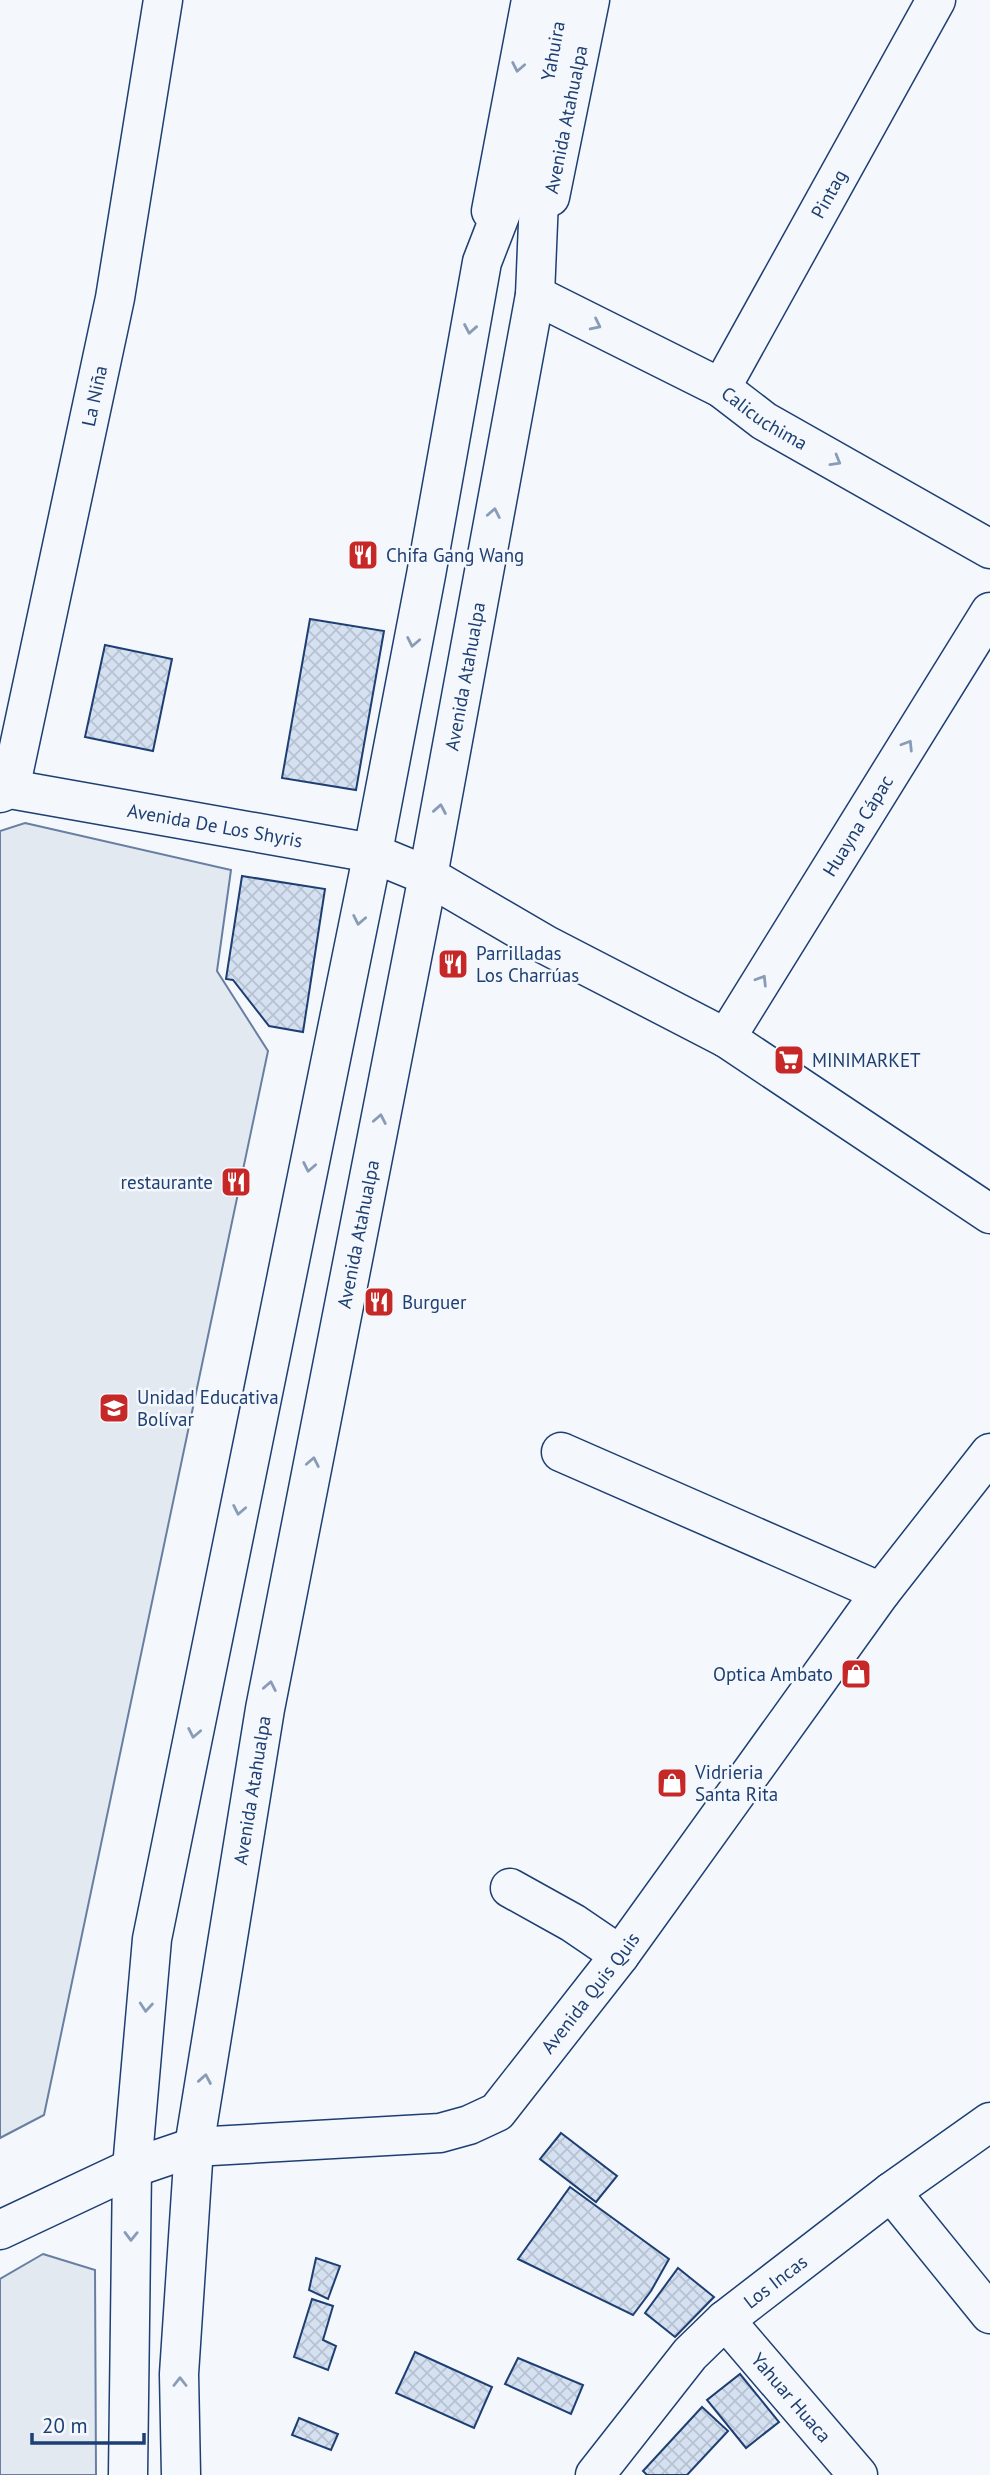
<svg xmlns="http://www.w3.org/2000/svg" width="990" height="2475" font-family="'PT Sans',sans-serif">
	<defs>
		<pattern id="building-cross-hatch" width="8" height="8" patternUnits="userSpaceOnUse" patternTransform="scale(1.75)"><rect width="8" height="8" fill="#d5e0f0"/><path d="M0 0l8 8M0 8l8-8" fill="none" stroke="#b6c1d1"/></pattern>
	</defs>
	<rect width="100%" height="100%" fill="#f4f7fb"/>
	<path fill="#e3e9f0" stroke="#687fa3" stroke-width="2" d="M25 823 231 870 217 971 268 1051 44 2115 0 2138V831Z
		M43 2254 95 2270 96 2475H0V2279Z"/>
	<path fill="url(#building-cross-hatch)" stroke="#1d3f73" stroke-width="2" d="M310 619 384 631 356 790 282 778Z
		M105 645 172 659 153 751 85 737Z
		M242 876 325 889 303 1032 269 1026 233 980 226 979Z
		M561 2133 617 2176 596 2202 540 2159Z
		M570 2187 669 2259 651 2291 633 2315 518 2259Z
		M316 2258 340 2266 328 2299 309 2290Z
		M678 2268 714 2297 675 2337 645 2313Z
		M312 2299 333 2306 323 2340 336 2346 328 2370 294 2357Z
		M415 2352 492 2387 474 2428 396 2393Z
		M518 2358 583 2385 571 2414 505 2384Z
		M740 2374 779 2422 746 2448 707 2400Z
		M702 2407 728 2431 687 2475H647L643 2471Z
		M299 2418 338 2434 331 2450 292 2435Z"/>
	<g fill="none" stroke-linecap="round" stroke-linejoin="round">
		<g stroke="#1d3f73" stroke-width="41">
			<g id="minor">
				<path id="s1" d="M550 197 590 0"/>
				<path d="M491 211 531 0"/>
				<path id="s2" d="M535 295 721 388 764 421 990 549"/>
				<path id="s3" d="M721 388 936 0"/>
				<path id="s4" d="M10 789 115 298 163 0"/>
				<path id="s5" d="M0 793 10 789 372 853 428 876 546 945 726 1038 990 1214"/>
				<path id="s6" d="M726 1038 990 612"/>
				<path d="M561 1452 881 1592"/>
				<path d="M510 1888 573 1923 620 1955"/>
				<path d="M891 2192 990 2314"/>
				<path id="s7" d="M725 2320 858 2475"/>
				<path id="s8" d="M595 2475 690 2354 725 2320 891 2192 990 2122"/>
			</g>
		</g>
		<g stroke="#1d3f73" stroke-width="41">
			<g id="major">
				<path id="s9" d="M0 2230 132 2168 194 2147 440 2133 469 2125 497 2112 620 1955 881 1592 990 1453"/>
				<path d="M128 2475 132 2168 152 1939 372 857 426 575 482 262 532 133"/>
				<path id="s10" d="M181 2475 179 2374 194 2147 265 1709 428 876 535 295 543 103 562 0"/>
			</g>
		</g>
		<use href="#minor" stroke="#f4f7fb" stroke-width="38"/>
		<use href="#major" stroke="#f4f7fb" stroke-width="38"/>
	</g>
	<defs><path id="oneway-chevron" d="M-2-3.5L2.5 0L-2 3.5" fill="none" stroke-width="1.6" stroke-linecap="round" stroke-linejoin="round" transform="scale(1.75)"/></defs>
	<g stroke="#889bb7">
		<use href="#oneway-chevron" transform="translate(518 67) rotate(101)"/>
		<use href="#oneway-chevron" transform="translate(596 325) rotate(26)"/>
		<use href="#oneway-chevron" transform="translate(470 329) rotate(100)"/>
		<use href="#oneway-chevron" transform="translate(836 461) rotate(30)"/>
		<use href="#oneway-chevron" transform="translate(494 513) rotate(-79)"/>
		<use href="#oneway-chevron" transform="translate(413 642) rotate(101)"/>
		<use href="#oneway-chevron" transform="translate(908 745) rotate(-58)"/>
		<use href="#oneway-chevron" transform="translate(440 809) rotate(-80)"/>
		<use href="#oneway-chevron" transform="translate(359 920) rotate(101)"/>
		<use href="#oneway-chevron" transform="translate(762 980) rotate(-58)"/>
		<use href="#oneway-chevron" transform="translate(380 1119) rotate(-79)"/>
		<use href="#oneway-chevron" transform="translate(309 1167) rotate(101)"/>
		<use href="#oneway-chevron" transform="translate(313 1462) rotate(-79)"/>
		<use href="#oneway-chevron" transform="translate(239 1510) rotate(101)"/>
		<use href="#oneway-chevron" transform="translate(270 1686) rotate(-79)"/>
		<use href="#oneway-chevron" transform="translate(194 1733) rotate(101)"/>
		<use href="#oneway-chevron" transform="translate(146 2007) rotate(95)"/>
		<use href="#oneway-chevron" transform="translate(205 2079) rotate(-80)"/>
		<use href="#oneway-chevron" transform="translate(131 2236) rotate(91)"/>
		<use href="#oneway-chevron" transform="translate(180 2382) rotate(-90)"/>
	</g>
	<defs>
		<g id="restaurant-square" transform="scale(1.575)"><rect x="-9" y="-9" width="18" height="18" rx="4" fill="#c62828" stroke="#f4f7fb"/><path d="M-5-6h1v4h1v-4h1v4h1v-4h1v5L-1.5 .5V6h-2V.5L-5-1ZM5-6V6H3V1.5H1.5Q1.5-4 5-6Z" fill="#fff"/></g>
		<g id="supermarket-square" transform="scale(1.575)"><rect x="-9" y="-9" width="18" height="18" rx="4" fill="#c62828" stroke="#f4f7fb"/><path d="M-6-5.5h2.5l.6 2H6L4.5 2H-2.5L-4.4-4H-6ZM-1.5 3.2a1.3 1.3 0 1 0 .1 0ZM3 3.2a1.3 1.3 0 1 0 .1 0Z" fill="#fff"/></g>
		<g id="university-square" transform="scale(1.575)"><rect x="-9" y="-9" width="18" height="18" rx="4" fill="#c62828" stroke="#f4f7fb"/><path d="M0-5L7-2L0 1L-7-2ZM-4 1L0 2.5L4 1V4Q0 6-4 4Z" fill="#fff"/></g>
		<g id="shop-square" transform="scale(1.575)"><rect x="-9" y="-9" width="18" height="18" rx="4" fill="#c62828" stroke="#f4f7fb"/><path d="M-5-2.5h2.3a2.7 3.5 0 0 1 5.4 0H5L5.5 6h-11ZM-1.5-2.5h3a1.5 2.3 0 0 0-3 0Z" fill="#fff"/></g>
	</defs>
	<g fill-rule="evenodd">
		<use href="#restaurant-square" x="363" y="555"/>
		<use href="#restaurant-square" x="453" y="964"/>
		<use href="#supermarket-square" x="789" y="1060"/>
		<use href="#restaurant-square" x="236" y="1182"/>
		<use href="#restaurant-square" x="379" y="1302"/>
		<use href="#university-square" x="114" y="1408"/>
		<use href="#shop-square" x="856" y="1674"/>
		<use href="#shop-square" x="672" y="1783"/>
	</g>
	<g text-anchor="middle" stroke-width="5" stroke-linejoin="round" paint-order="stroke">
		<g font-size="19" fill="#1d3f73" stroke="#f4f7fb">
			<text dy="7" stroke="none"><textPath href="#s10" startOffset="2457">Yahuira</textPath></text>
			<text dy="7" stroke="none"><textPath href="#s1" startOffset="79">Avenida Atahualpa</textPath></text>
			<text dy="7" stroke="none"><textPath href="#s3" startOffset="222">Pintag</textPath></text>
			<text dy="7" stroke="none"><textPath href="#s4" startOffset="402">La Niña</textPath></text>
			<text dy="7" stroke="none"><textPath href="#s2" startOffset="261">Calicuchima</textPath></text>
			<text dy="7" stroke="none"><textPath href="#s10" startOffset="1824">Avenida Atahualpa</textPath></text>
			<text dy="7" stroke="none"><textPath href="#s6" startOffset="250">Huayna Cápac</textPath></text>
			<text dy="7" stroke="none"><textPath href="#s5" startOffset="219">Avenida De Los Shyris</textPath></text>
			<text dy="7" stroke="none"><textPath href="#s10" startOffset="1256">Avenida Atahualpa</textPath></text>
			<text dy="7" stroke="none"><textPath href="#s10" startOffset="690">Avenida Atahualpa</textPath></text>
			<text dy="7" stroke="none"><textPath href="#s9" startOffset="670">Avenida Quis Quis</textPath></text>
			<text dy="7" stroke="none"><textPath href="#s8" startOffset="266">Los Incas</textPath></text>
			<text dy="7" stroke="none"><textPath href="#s7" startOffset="102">Yahuar Huaca</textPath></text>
		</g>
		<g font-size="19" fill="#1d3f73" stroke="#f4f7fb" text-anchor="start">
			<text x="386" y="562">Chifa Gang Wang</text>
			<text x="476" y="960">Parrilladas<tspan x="476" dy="22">Los Charrúas</tspan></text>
			<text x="812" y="1067">MINIMARKET</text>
			<text x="213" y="1189" text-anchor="end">restaurante</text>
			<text x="402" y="1309">Burguer</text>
			<text x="137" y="1404">Unidad Educativa<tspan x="137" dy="22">Bolívar</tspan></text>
			<text x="833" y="1681" text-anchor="end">Optica Ambato</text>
			<text x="695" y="1779">Vidrieria<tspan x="695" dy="22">Santa Rita</tspan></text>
		</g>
	</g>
	<path d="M32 2433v10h112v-10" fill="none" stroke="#1d3f73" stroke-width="3.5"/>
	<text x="42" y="2433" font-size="21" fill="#1d3f73" stroke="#f4f7fb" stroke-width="5" paint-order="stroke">20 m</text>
</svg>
